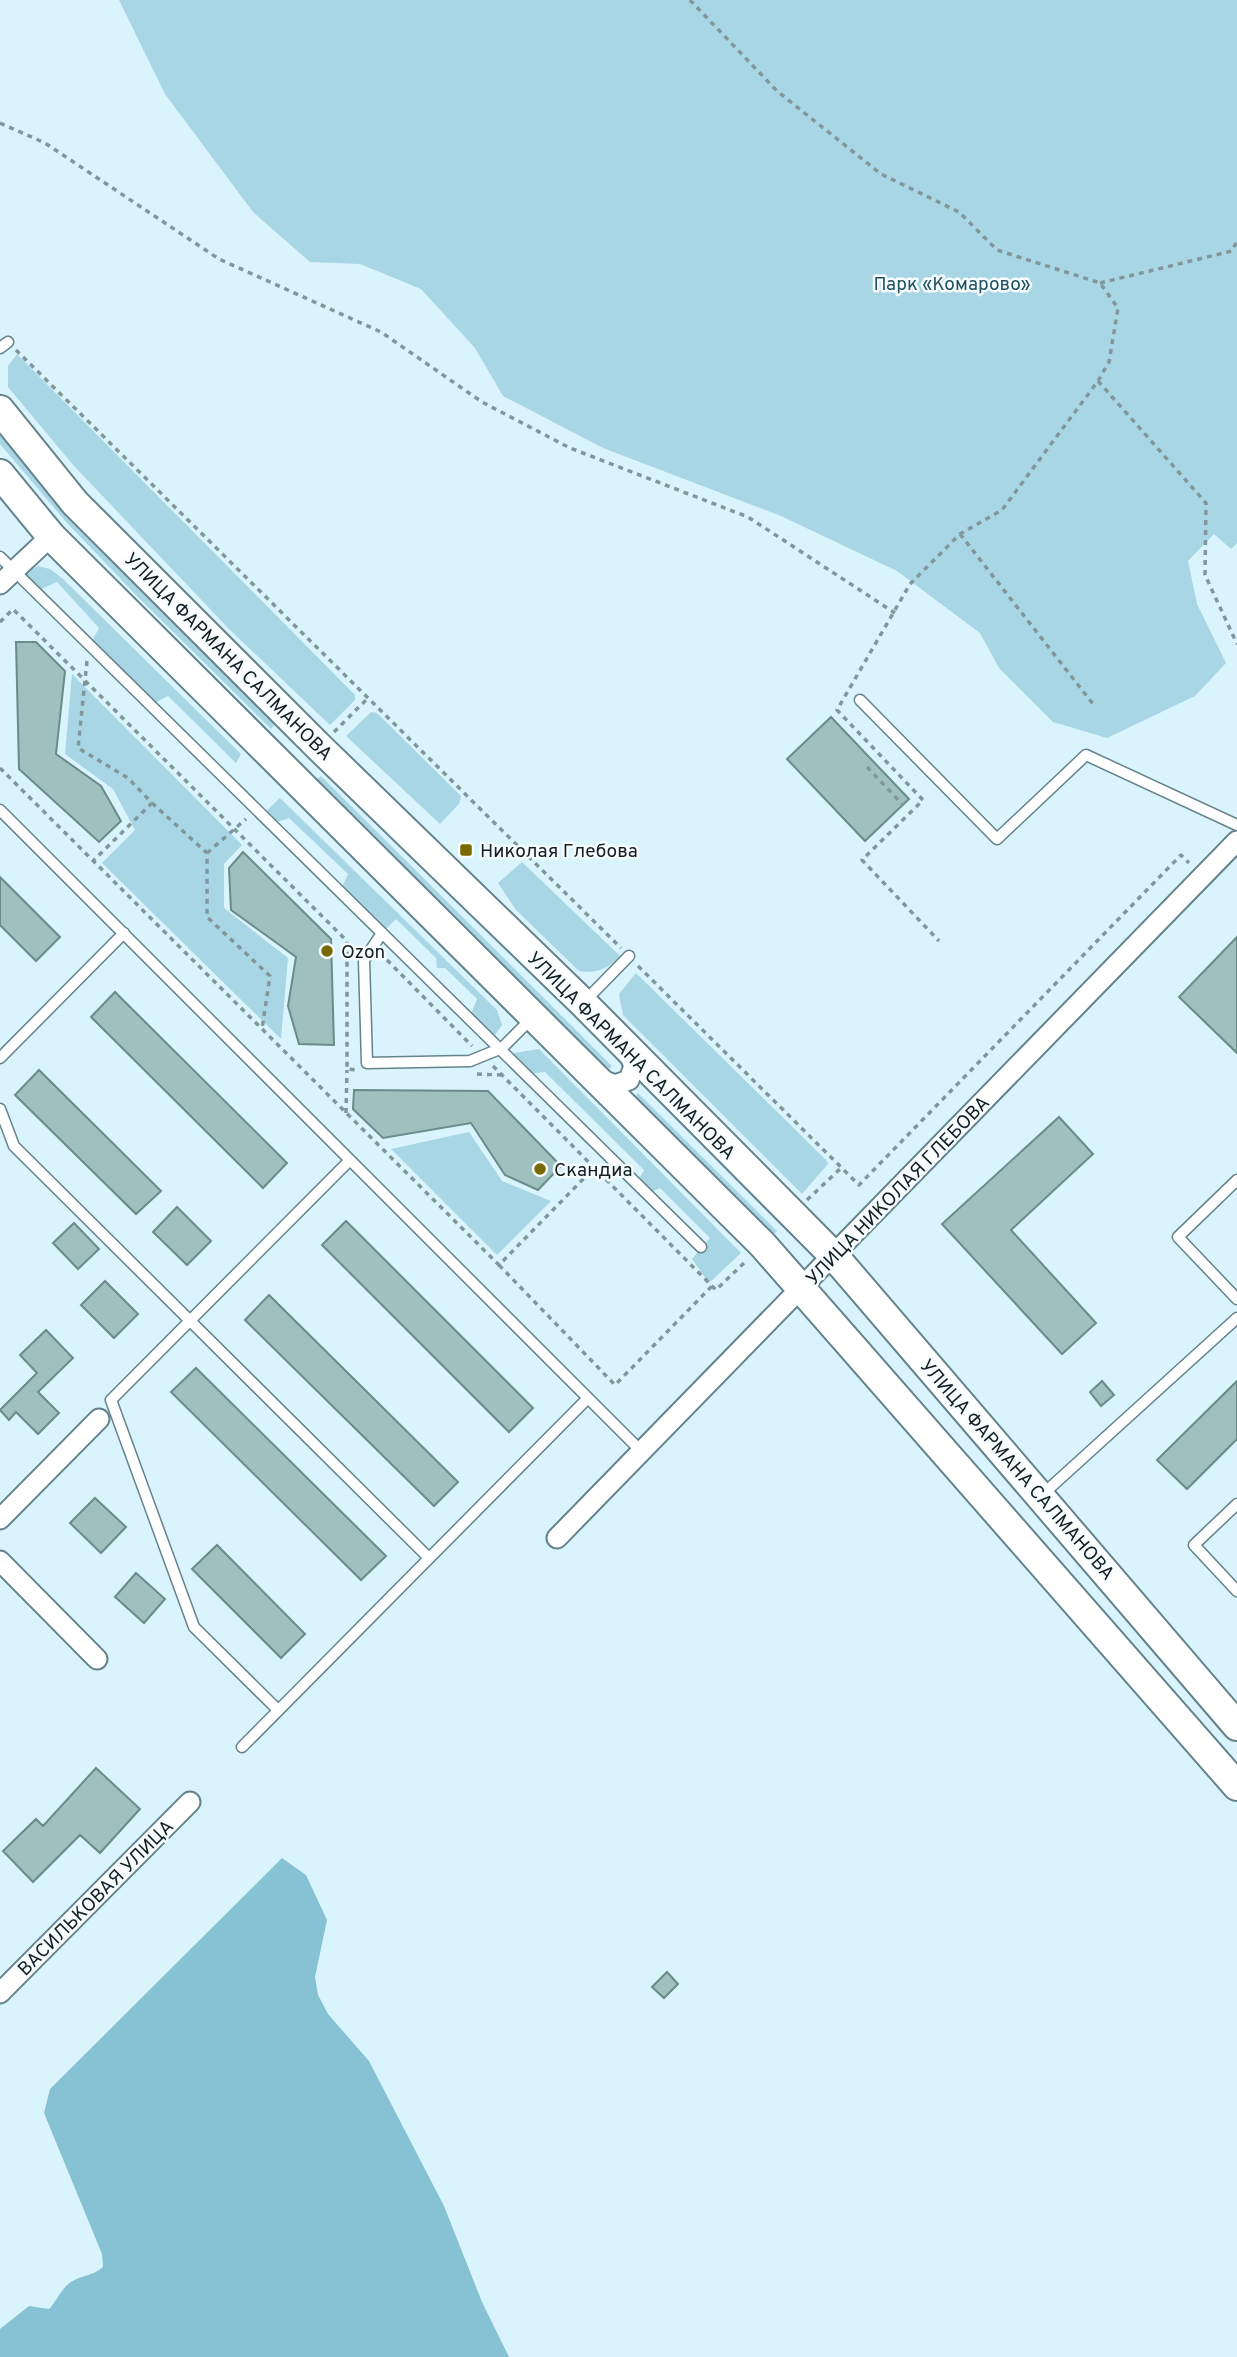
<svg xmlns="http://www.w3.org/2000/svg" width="1237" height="2357" font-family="Overpass,sans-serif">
	<rect width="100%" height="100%" fill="#d9f4fc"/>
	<path fill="#a9d6e4" d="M119 0H1237V543L1231 549 1214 534 1188 561 1197 604 1226 663 1195 696 1107 738 1053 722 999 668 980 633 897 571 781 516 603 448 503 396 475 348 421 289 360 264 310 262 253 212 165 94Z
		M17 354 355 695V700L330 725 229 629 74 466 8 387V366Z
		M0 432 109 558 275 724 271 729 137 596 67 523 0 444Z
		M38 566 50 569 63 579 241 754 236 763 168 696 150 705 90 645 99 628 57 582 35 592 20 577Z
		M72 674 242 845 224 864V908L288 958 281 1039 102 863 135 830 113 789 65 754Z
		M371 712 377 713 461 796 459 804 440 824 346 736Z
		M321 776 612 1066 606 1072 313 782Z
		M280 798 497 1010 502 1025 492 1039 470 1017 477 999 445 968H437L436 958 396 919 382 933 340 892 348 874 289 818 271 824 262 815Z
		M522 862 620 956C607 969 597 974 579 971L516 910 498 883Z
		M636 973 826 1160 828 1164 802 1194 623 1015 619 994Z
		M539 1049 741 1253 709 1283 692 1259 710 1238 660 1188 647 1194 637 1183 644 1170 545 1072 528 1074 508 1054Z
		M638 1093 777 1231 771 1237 634 1098Z
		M469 1132 502 1181 551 1201 497 1255 391 1149Z"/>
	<path fill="#86c2d3" d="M282 1858 306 1875 327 1920 315 1977 318 1995 328 2014 369 2061 444 2206 482 2302 509 2357H0V2329L29 2306 49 2309C56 2302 60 2292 67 2285 78 2275 92 2277 103 2267L102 2254 44 2113 50 2089Z"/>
	<path fill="#9ec1c0" stroke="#698b8a" stroke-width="2" d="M16 642H36L65 671 56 754 101 786 121 821 99 842 19 769Z
		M831 717 909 799 865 841 787 759Z
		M243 852 331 939 334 1045 299 1044 288 1006 296 957 231 910 229 868Z
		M0 877 60 937 36 961 0 925Z
		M1237 937V1053L1179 997Z
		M115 992 287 1163 263 1188 91 1017Z
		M39 1070 161 1191 136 1214 15 1095Z
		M354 1090 488 1091 561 1166 538 1190 505 1175 471 1123 383 1138 353 1109Z
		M1059 1117 1093 1154 1011 1230 1096 1323 1062 1354 942 1224Z
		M177 1207 211 1241 187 1265 153 1232Z
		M346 1221 533 1408 509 1432 322 1245Z
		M74 1223 99 1249 78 1269 53 1243Z
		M105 1281 138 1314 114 1338 81 1305Z
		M269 1295 458 1482 434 1506 245 1320Z
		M46 1330 73 1358 38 1392 59 1413 38 1434 16 1412 9 1420 0 1410 37 1373 20 1355Z
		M196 1368 386 1556 361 1580 171 1392Z
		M1102 1381 1114 1395 1101 1406 1090 1392Z
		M1237 1381V1439L1187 1489 1157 1460Z
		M95 1498 126 1527 101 1553 70 1523Z
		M217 1545 305 1634 281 1658 192 1569Z
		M136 1573 165 1599 144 1623 115 1597Z
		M96 1768 140 1809 100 1853 80 1835 33 1882 3 1851 36 1819 43 1826Z
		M667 1972 678 1984 664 1998 652 1987Z"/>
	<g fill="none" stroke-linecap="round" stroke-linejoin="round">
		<g stroke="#64838c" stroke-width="13">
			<path id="lane" d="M0 348 8 342
				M0 557 701 1247
				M860 700 997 839 1086 755 1237 825
				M0 810 642 1452
				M382 933 364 960 367 1063 470 1061 502 1048 532 1018
				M585 1001 629 956
				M0 1058 124 933
				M0 1109 14 1146 429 1558
				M1237 1180 1178 1237 1237 1299
				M1042 1495 1237 1318
				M1237 1504 1194 1545 1237 1591
				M278 1710 194 1627 111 1400 350 1160
				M242 1747 588 1398"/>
		</g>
		<g stroke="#64838c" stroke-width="23">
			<path id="street" d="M0 584 51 536
				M599 1079 615 1085 629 1080 634 1066 627 1049
				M0 1519 99 1419
				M557 1538 1237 841
				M0 1561 97 1659
				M0 1993 190 1802"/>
		</g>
		<g stroke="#64838c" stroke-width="32">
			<path id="secondary" d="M0 410 75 503 319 747 583 1003 834 1256 1237 1726
				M0 474 51 536 763 1245 1237 1786"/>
		</g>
		<path stroke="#82979c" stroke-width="3.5" stroke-dasharray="5 5" stroke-linecap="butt" d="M690 0 777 91 881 174 959 212 997 250 1100 283 1118 308 1109 362 1098 381 1002 510 960 534 910 584 837 710 923 800 862 860 939 941
			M0 123 45 143 219 259 381 332 482 402 570 448 748 517 895 613
			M1100 283 1232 251 1237 241
			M16 350 621 948
			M1098 381 1206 503 1205 575 1237 644
			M960 534 1093 704
			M0 622 13 609 347 941V1069L358 1070
			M87 661 78 748 128 778 152 803 93 861
			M334 732 366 700
			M867 767 903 805
			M0 768 499 1265 593 1169
			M152 803 207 853V917L270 976 262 1029
			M207 853 246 819
			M387 960 472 1046
			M638 966 859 1185 1181 855 1189 863
			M493 1066 716 1290 747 1260
			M477 1074 501 1075
			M346 1113 347 1070
			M807 1200 841 1168
			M499 1265 615 1385 712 1286"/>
		<use href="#lane" stroke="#fff" stroke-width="10"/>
		<use href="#street" stroke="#fff" stroke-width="19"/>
		<use href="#secondary" stroke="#fff" stroke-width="28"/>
	</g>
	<g fill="#7a6800" stroke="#f6fdff" stroke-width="2.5">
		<rect x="459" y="843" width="14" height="14" rx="3.5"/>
		<circle cx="327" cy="951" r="7"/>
		<circle cx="540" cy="1169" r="7"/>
	</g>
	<g text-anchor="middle" stroke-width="5" stroke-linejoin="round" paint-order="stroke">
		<g font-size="19" fill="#1f515f" stroke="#f6fdff">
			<text x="952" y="290">Парк «Комарово»</text>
		</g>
		<g font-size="19" fill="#121f22" stroke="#f6fdff">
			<text transform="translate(229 656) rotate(45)" y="7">УЛИЦА ФАРМАНА САЛМАНОВА</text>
			<text transform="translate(632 1055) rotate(45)" y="7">УЛИЦА ФАРМАНА САЛМАНОВА</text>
			<text transform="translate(897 1190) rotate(-46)" y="7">УЛИЦА НИКОЛАЯ ГЛЕБОВА</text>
			<text transform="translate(1018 1469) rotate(49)" y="7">УЛИЦА ФАРМАНА САЛМАНОВА</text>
			<text transform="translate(95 1897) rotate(-45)" y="7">ВАСИЛЬКОВАЯ УЛИЦА</text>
		</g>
		<g font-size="19" fill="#121f22" stroke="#f6fdff" text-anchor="start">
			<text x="480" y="857">Николая Глебова</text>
			<text x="341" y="958">Ozon</text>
			<text x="554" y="1176">Скандиа</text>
		</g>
	</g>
</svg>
